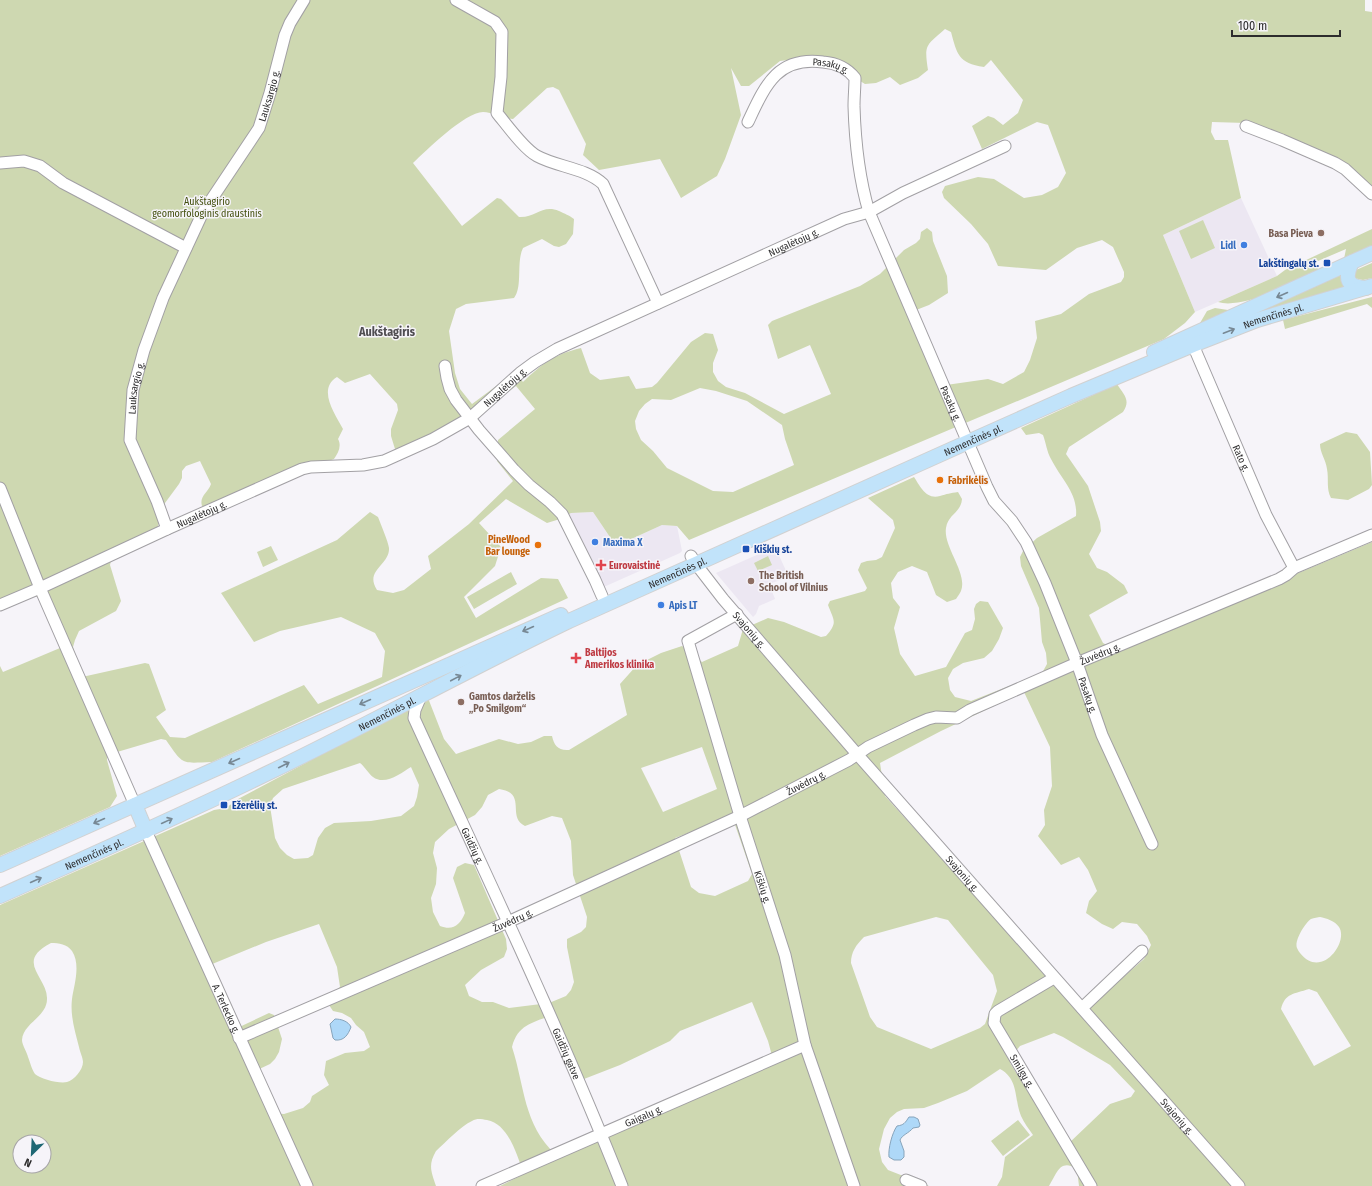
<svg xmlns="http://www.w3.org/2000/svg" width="1372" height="1186" font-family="'Fira Sans Condensed',sans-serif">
	<rect width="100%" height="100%" fill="#f6f4f9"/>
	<path fill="#ece7f2" d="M1241 198 1277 276 1195 312 1163 235Z
		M593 512 616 546 662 525 677 526 682 551 680 553 606 586 592 588 560 519 571 513Z
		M775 547 789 577 769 584 775 599 759 606 756 614 753 617 716 573Z"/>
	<path fill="#ced8b1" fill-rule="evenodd" d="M0 0H1365V11L1372 12V190L1351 170 1246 123 1212 122 1211 132 1215 140H1228L1241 198 1163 235 1195 312 1185 323 1164 339 689 540 677 526 662 525 616 546 593 512 571 513 560 519 547 523 506 499 479 523 501 547 495 566 464 597 476 618 541 578 558 579 568 598 212 762C181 763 184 766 166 740L161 739 107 755V760L117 796 110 807 0 856V666L3 672 60 648 39 598 33 595 0 607ZM945 29 951 32C957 54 958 63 984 67L991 60 1023 100 1018 113 1003 125 994 118 988 116 972 126 982 149 1037 122 1048 125 1066 173 1058 187 1042 195 1024 198 994 179 978 177 945 186 942 192 944 198 971 224 988 244 998 266 1046 270 1077 248 1102 240 1113 247 1124 272V277L1121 282 1089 294 1061 314 1035 321 1037 338 1030 360 1024 372 1003 384 988 379 939 386 911 312 929 305 948 293 947 276 933 241 932 232 927 228 921 232 920 239 916 243 904 250 880 274 860 286 772 321 768 325 778 359 810 345 831 394 784 414 745 393 726 387 718 381 713 372V363L718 350 713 334 705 333 691 342 657 383 652 387 636 389 629 376 600 380 590 373 581 348C553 355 543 363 523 382L515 372 472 404 460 389 455 373 449 331 456 309 466 304 514 298C523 287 516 262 523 248L542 239 554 246 559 247 566 244 573 234 574 219C569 215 565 214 559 211 542 204 536 218 519 217L501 199 497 198 462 226 413 163C426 151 465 112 483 112 493 112 502 119 513 119L547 88 553 87 559 90 586 144 583 155 599 170 660 159 681 198 717 176 725 159 741 115 731 68 741 86H749L780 61 819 56 865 84 876 83 890 77 900 85 918 78 928 70C924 44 926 46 945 29ZM370 374 397 404 398 410 391 429V436L395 449 432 444 475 417 516 386 535 409 498 440 497 461 513 481 469 524 428 556 431 569 404 590 393 593 377 590C364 570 390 565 389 548 388 541 381 525 378 517L370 512 337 540 221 593 254 642 280 631 341 617 375 633 385 651 382 677 318 704 304 685 185 738 170 737 156 717 166 710 149 664 145 663 82 677 73 647 75 640 79 631 116 611 121 601 110 565 113 553 157 529 165 503 179 484 182 478V471L186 466 200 461 211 484C208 493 199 496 202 506L206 507 334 459C338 453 342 446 338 439L343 429C335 414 317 389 337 377L345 383ZM700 388 716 391 747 401 782 425 785 439 794 465 733 492 713 491 667 468 653 451 641 440 636 429 635 421 639 411 645 404 652 399 671 400Z
		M1203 220 1215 248 1191 259 1179 231Z
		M1372 229V247L1344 259 1346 249 1311 264 1321 270C1297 281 1243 310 1218 302L1277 276 1285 270Z
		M1372 263V278L1363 280 1354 278 1356 270Z
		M1341 272 1350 287 1231 324Z
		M1372 297V308L1367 304 1285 329 1283 320Z
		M1215 308 1228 310 1238 308 1194 328 1200 323 1207 311Z
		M1117 384C1124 395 1131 400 1123 412L1069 447 1066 454 1088 486 1100 522 1101 531 1089 554 1097 568 1107 572 1124 585 1128 593 1089 615 1103 643 1115 649 1177 624 1372 542V1186H1079L1077 1169C1060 1158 1057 1173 1049 1186H997L1002 1177 1005 1157 1033 1135C1029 1129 1024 1123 1021 1116 1014 1099 1019 1079 1000 1069L967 1091 938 1103 924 1108 904 1109 897 1112 890 1118 884 1129 879 1149 882 1162 888 1170 929 1186H500L524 1174C517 1156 509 1124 487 1120 481 1119 477 1118 472 1121 461 1126 446 1142 436 1151 428 1165 431 1171 436 1186H0V905L214 810 226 808 238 799 428 698 444 739 456 754 499 739 518 744 531 742 544 736H552C554 745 558 751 569 750L627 715 620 684 637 665 661 653 682 646 702 662 738 646 743 629 768 618 784 622 821 637 826 636C838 622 834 621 828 605L830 601 865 591 867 588 858 570 861 563 867 561 876 560 882 557 895 528 893 520 868 498 914 477C920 486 926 500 940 496 947 494 950 493 958 492L962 499C961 513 948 514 946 528 943 547 968 573 961 591 960 593 958 596 956 599L947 602 936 595 927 572 912 566 898 572 891 583 893 598 900 607 894 628 900 654 915 676 946 667 965 633 972 630 975 619 974 609 976 604 980 601 988 602 1003 628 999 639 992 651 984 658 963 663 953 669 948 678 950 690 955 697 971 701 1042 673 1047 664 1046 653 1042 642 1039 608 1021 566 1020 557 1023 551 1037 538 1076 516C1078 493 1061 479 1051 459 1047 452 1046 443 1043 435L1039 433 1026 435 1021 428ZM1024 692 1050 747 1052 786 1044 810 1045 825 1038 836 1061 865 1079 857 1088 870 1097 891 1089 901 1086 913 1102 924 1113 929 1122 922 1137 924 1147 936 1151 945 1144 959 1082 1013 885 796 880 763 941 731ZM702 747 717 789 663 812 641 768ZM360 763C364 766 369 774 373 777 385 786 401 773 411 767L419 785 417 797 414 806 401 816 371 821 334 823 325 828 318 838 313 855 308 858 294 859 287 855 280 848 275 838 270 806 273 798 283 789ZM499 789C528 793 506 817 525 826L552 816 562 818 571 841 573 875 587 917 586 927 581 932 567 939V947L574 982 571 990 566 996 549 1003 509 1008 493 1002H482L469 996 465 985 481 970 504 957 507 949 506 939 474 865 465 863 457 867 453 878 465 913C460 925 453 931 440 926L433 912 431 898 436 884 437 868 433 853 435 842 449 829 475 815 482 807 488 795ZM732 816 752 874 748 881 715 896 699 893 691 887 675 838ZM936 917 948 920 993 975 997 991 985 1024 980 1028 931 1049 877 1027 870 1017 851 963C851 952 856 945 864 937ZM1320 917C1326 918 1335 921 1339 927 1349 942 1321 980 1300 953 1299 952 1298 950 1297 948 1294 941 1305 923 1311 919 1314 918 1318 917 1320 917ZM319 924 337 967 340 987 325 999 333 1011 342 1013 351 1018 356 1025 364 1032 370 1047 364 1051 345 1053 326 1061 324 1075 329 1085 312 1096 310 1102 303 1108 284 1114 269 1113 251 1073 270 1064 275 1059 279 1052 282 1039 274 1015 269 1013 233 1030 205 967 266 942ZM51 943C59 943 67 944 72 951 81 965 74 985 72 999 70 1016 75 1031 79 1047 80 1052 83 1058 83 1062 83 1070 74 1080 67 1082 60 1084 40 1079 35 1074 32 1070 30 1062 28 1057 27 1052 22 1045 22 1040 23 1023 47 1017 47 999 48 977 14 962 51 943ZM1309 989 1317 992 1351 1046 1314 1066 1281 1009C1285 993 1294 994 1309 989ZM752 1002 768 1041 771 1052 768 1066 556 1155C523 1124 525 1087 512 1047 518 1024 533 1023 552 1015L584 1079 620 1065 670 1041 680 1031ZM1054 1033 1063 1037 1110 1065 1135 1091 1131 1097 1110 1104 1068 1144 1060 1143 1010 1063 1014 1053 1020 1046ZM20 1142H44V1166H20Z
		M1346 432 1357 434 1370 452 1372 485 1369 489 1348 500 1331 498C1326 489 1329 479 1327 469 1326 460 1320 453 1320 444Z
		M271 546 278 560 263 567 257 552Z
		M768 556 772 565 758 571 754 563Z
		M511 572 517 584 474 609 467 597Z
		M1018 1120 1030 1135 1003 1156 991 1141Z"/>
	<path fill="#aed8f8" stroke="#87a4bb" d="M335 1019C341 1019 348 1021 351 1027 348 1035 344 1041 335 1040L333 1038 330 1024Z
		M909 1117H914L918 1119 920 1125 919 1127 913 1128C909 1133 902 1135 900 1140L904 1151V1157L901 1160H894L889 1157C888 1149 892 1133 897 1126 904 1125 905 1123 909 1117Z"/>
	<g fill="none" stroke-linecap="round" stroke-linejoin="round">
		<g stroke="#a2a0a4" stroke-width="13">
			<g id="minor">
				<path d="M456 0 495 22 502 32 501 77 497 113C507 125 524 149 537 156 557 167 586 168 603 184L658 303"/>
				<path id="s1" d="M748 122C765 86 777 56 823 62 836 63 847 68 855 78 855 87 854 97 854 106 855 141 859 178 869 212L987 487 994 501 1012 521 1026 542 1045 583 1077 663 1102 735 1152 844"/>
				<path d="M1246 126 1282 140 1335 163 1345 169 1372 194"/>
				<path d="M0 163 24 161 40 166 63 183 186 248"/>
				<path id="s2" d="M1193 345 1266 515 1294 568"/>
				<path d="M445 366 447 378 450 389 456 400 479 430 514 470 529 485 550 502 562 514 595 580 602 596"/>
				<path d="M0 488 40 588 135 805"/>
				<path id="s3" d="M167 529 157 501 130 440 133 390 144 350 163 298 203 212 259 128 270 93 285 35 290 23 304 0"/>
				<path id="s4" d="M691 556 696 564 723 599 857 754 1239 1186"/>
				<path id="s5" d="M0 605 40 588 167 529 302 469 311 467 363 465 384 461 433 439 470 418 520 373 535 362 557 349 844 219 869 212 903 193 1005 146"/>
				<path id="s6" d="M737 614 688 641 740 816 785 955 805 1045 854 1186"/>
				<path id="s7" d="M421 696 415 710 414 718C485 873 559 1027 622 1186"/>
				<path id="s8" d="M146 831 307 1186"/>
				<path id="s9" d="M1054 978 998 1011 995 1014 994 1023 1091 1186"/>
				<path d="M1082 1008 1142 951"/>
				<path id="s10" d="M239 1038 508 922 740 816 849 760 868 747 914 725 928 719 936 717 957 718 970 710 1077 663 1279 579 1286 575 1294 568 1372 535"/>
				<path d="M906 1180 921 1186"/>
				<path id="s11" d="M482 1186 805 1045"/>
			</g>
		</g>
		<g stroke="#d1d1d1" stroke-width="16">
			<g id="major">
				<path d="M1352 262C1344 279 1347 287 1366 288"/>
				<path d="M1154 352 1372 253"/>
				<path d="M135 805 146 831"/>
				<path d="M0 865 561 615"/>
				<path id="s12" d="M0 896C89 856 178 817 266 774 368 725 467 670 569 621L968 442 1071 396 1193 345 1257 320 1372 286"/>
			</g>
		</g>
		<use href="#minor" stroke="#fff" stroke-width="11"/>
		<use href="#major" stroke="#c1e3fa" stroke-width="14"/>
	</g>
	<defs><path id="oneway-shaft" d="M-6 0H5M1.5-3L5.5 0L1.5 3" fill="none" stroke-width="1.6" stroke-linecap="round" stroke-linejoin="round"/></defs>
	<g stroke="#778894">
		<use href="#oneway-shaft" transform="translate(1282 295) rotate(156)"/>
		<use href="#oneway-shaft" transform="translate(1229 331) rotate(-21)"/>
		<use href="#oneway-shaft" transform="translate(528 629) rotate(156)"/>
		<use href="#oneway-shaft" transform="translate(456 678) rotate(-28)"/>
		<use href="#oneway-shaft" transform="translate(365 702) rotate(156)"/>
		<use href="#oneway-shaft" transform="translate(234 761) rotate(156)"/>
		<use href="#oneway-shaft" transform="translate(284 765) rotate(-27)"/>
		<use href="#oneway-shaft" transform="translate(99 821) rotate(156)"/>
		<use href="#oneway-shaft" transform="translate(167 821) rotate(-25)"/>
		<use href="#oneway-shaft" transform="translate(36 880) rotate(-24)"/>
	</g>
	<g fill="#8d6e63" stroke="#f6f4f9" stroke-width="1.5">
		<circle cx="1321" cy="233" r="4"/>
		<circle cx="751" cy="581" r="4"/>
		<circle cx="461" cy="702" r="4"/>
	</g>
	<g fill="#3f7fe0" stroke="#f6f4f9" stroke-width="1.5">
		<circle cx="1244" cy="245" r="4"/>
		<circle cx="595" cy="542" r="4"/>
		<circle cx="661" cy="605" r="4"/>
	</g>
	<g fill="#1a4fb4" stroke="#f6f4f9" stroke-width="1.5">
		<rect x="1323" y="259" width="8" height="8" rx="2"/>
		<rect x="742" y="545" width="8" height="8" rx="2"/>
		<rect x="220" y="801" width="8" height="8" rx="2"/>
	</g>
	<g fill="#e8710a" stroke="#f6f4f9" stroke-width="1.5">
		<circle cx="940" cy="480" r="4"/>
		<circle cx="538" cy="545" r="4"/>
	</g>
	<g fill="#e0444e" stroke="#f6f4f9" stroke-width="1.5">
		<path d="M599 559h4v4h4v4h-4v4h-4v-4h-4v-4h4z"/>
		<path d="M574 652h4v4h4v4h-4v4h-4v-4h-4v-4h4z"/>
	</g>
	<g text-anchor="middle" stroke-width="3" stroke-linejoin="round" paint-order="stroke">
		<g font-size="10" fill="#2d2c2d" stroke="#f6f4f9">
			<text dy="4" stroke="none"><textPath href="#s1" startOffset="114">Pasakų g.</textPath></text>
			<text dy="4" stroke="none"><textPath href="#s3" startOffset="473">Lauksargio g.</textPath></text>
			<text dy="4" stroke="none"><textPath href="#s5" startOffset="881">Nugalėtojų g.</textPath></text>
			<text dy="4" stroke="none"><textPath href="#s12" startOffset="1400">Nemenčinės pl.</textPath></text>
			<text dy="4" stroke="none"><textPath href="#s5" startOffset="557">Nugalėtojų g.</textPath></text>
			<text dy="4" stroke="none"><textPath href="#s3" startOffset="149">Lauksargio g.</textPath></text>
			<text dy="4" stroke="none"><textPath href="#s1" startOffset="486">Pasakų g.</textPath></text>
			<text dy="4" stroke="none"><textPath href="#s12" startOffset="1075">Nemenčinės pl.</textPath></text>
			<text dy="4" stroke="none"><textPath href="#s2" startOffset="123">Rato g.</textPath></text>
			<text dy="4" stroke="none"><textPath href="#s5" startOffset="221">Nugalėtojų g.</textPath></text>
			<text dy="4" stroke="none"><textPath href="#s12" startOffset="751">Nemenčinės pl.</textPath></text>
			<text dy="4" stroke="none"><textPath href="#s4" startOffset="94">Svajonių g.</textPath></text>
			<text dy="4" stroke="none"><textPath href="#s10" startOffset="946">Žuvėdrų g.</textPath></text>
			<text dy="4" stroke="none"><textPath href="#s1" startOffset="810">Pasakų g.</textPath></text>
			<text dy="4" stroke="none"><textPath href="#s12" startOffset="428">Nemenčinės pl.</textPath></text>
			<text dy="4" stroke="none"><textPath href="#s10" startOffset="622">Žuvėdrų g.</textPath></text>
			<text dy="4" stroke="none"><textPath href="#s7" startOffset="164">Gaidžių g.</textPath></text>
			<text dy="4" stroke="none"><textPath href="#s12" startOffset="103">Nemenčinės pl.</textPath></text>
			<text dy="4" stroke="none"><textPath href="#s4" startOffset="418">Svajonių g.</textPath></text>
			<text dy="4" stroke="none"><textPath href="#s6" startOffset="313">Kiškių g.</textPath></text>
			<text dy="4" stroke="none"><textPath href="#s10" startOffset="298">Žuvėdrų g.</textPath></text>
			<text dy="4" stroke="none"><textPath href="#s8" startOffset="195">A. Terlecko g.</textPath></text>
			<text dy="4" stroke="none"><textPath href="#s7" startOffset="392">Gaidžių gatve</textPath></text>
			<text dy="4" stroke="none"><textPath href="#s9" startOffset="134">Smilgų g.</textPath></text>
			<text dy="4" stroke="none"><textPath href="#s11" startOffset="176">Gaigalų g.</textPath></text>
			<text dy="4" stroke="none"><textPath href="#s4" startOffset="742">Svajonių g.</textPath></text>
		</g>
		<g font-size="10" fill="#434f0d" stroke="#f6f4f9">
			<text x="207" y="205">Aukštagirio<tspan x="207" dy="12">geomorfologinis draustinis</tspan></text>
		</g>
		<g font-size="10" font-weight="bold" fill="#785e54" stroke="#f6f4f9" text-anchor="start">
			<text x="1313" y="237" text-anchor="end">Basa Pieva</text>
			<text x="759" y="579">The British<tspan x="759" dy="12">School of Vilnius</tspan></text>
			<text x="469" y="700">Gamtos darželis<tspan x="469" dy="12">„Po Smilgom“</tspan></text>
		</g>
		<g font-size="10" font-weight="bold" fill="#366cbe" stroke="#f6f4f9" text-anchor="start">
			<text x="1236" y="249" text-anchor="end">Lidl</text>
			<text x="603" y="546">Maxima X</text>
			<text x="669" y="609">Apis LT</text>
		</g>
		<g font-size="10" font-weight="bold" fill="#164399" stroke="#f6f4f9" text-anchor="start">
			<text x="1319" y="267" text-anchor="end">Lakštingalų st.</text>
			<text x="754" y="553">Kiškių st.</text>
			<text x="232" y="809">Ežerėlių st.</text>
		</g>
		<g font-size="10" font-weight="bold" fill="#c56008" stroke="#f6f4f9" text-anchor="start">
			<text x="948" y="484">Fabrikėlis</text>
			<text x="530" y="543" text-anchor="end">PineWood<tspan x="530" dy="12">Bar lounge</tspan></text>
		</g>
		<g font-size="10" font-weight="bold" fill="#be3a42" stroke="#f6f4f9" text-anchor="start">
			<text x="609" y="569">Eurovaistinė</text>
			<text x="585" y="656">Baltijos<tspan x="585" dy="12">Amerikos klinika</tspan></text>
		</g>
		<g font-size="12" font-weight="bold" fill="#504e52" stroke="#f6f4f9">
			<text x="387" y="336">Aukštagiris</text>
		</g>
	</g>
	<g transform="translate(32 1154) rotate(204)"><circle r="19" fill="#f6f4f9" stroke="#a6a4a7"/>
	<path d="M0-3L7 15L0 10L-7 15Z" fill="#1e6774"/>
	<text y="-6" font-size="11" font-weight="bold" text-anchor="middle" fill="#2d2c2d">N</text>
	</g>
	<path d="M1232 30v6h108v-6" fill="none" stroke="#2d2c2d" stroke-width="2"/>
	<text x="1238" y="30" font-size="12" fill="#2d2c2d" stroke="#f6f4f9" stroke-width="3" paint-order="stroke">100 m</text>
</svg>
